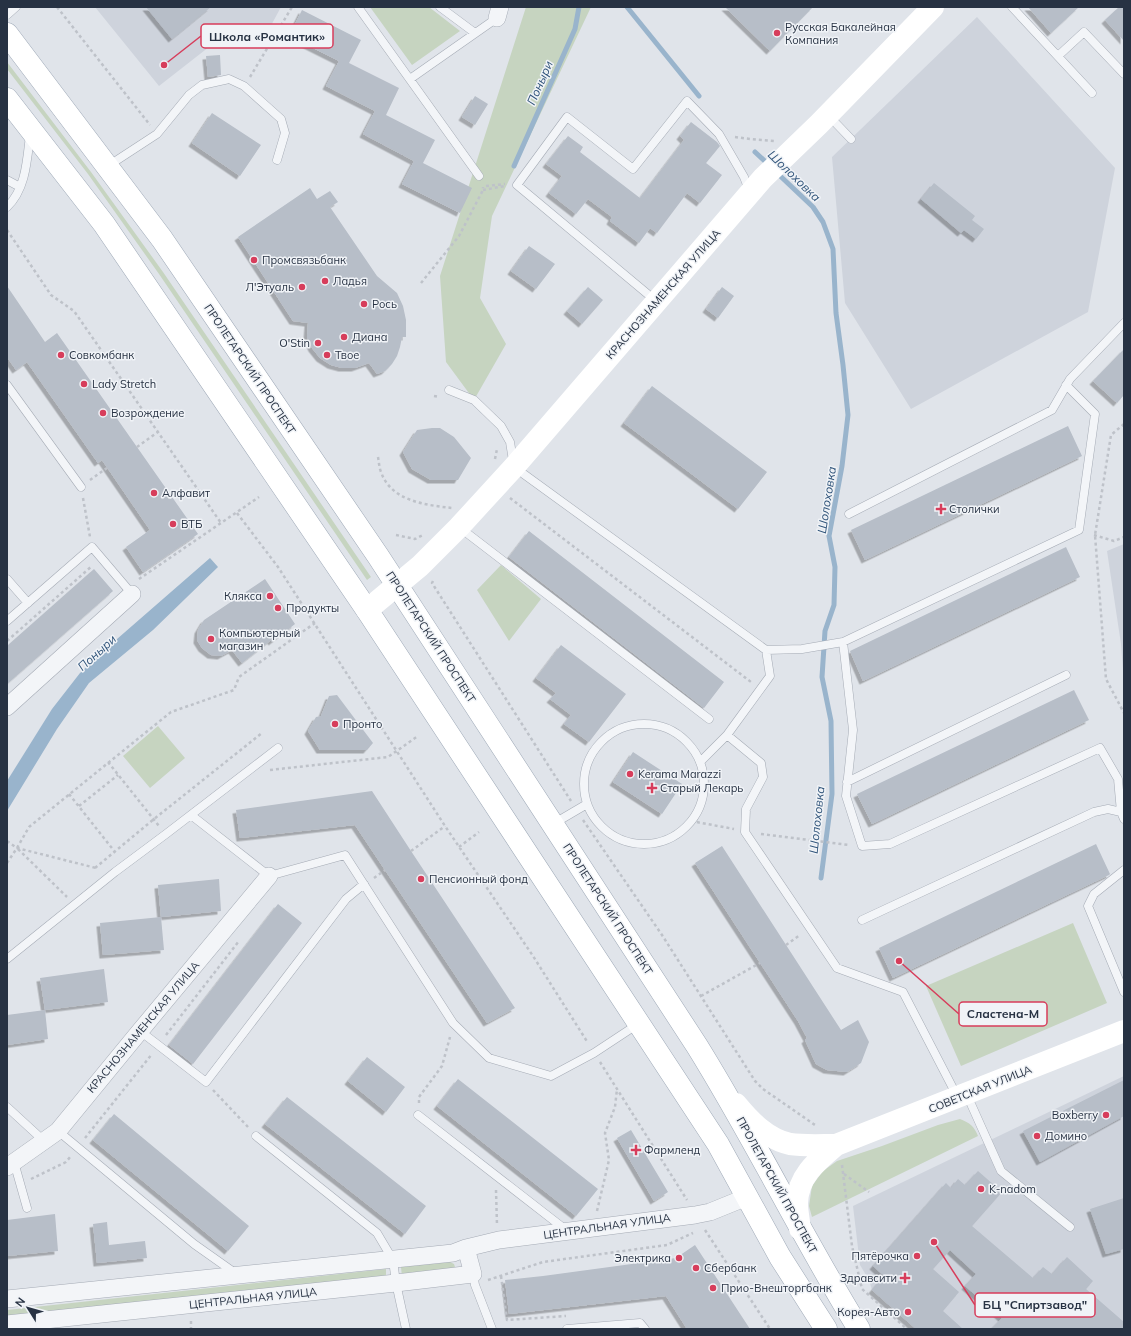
<svg xmlns="http://www.w3.org/2000/svg" width="1131" height="1336" font-family="Mulish,sans-serif">
	<defs>
		<filter id="shadow"><feDropShadow dx="-3.5" dy="3.5" stdDeviation="0" flood-color="#0004"/></filter>
	</defs>
	<rect width="100%" height="100%" fill="#e0e4ea"/>
	<path fill="#ced3dc" d="M95 7H281L261 44 223 36 159 86Z
		M977 17 1115 168 1088 312 911 409 845 303 832 157Z
		M1124 544V684L1121 644 1107 551Z
		M1124 1076V1329H916L872 1290 869 1280 860 1265 853 1206Z"/>
	<path fill="#c6d4c0" d="M370 7H429L460 31 412 65Z
		M526 7H591L492 216 480 298 506 344 474 400 446 362 440 276Z
		M7 62 91 172 163 272 371 577 367 580 159 274 88 174 7 69Z
		M501 565 541 599 509 641 477 590Z
		M158 726 185 758 150 788 123 756Z
		M1073 923 1107 1003 961 1066 926 986Z
		M960 1119C970 1123 974 1126 978 1136L812 1217 809 1206 812 1186 823 1171 837 1161 882 1146 938 1125Z
		M450 1262 454 1264 455 1267 454 1270 402 1277 401 1267Z
		M386 1269V1278L7 1316V1310Z"/>
	<path fill="#99b4cc" d="M210 558 218 567 153 630 89 683 57 729 7 811V781L52 709 80 673 109 646Z"/>
	<g fill="none" stroke-linecap="round" stroke-linejoin="round">
		<path stroke="#99b4cc" stroke-width="5" d="M627 7 699 96
			M755 152 769 165
			M514 166 575 29 579 7
			M776 172 813 207 823 222 833 249 836 313 843 365 848 415 842 466 829 536 835 567 834 605 825 631 822 677 831 721 832 794 821 878"/>
	</g>
	<path fill="#b7bec8" filter="url(#shadow)" d="M146 7H211L172 39Z
		M725 7H813L770 51Z
		M1028 7H1079L1051 33Z
		M1119 7H1124V41L1105 20Z
		M302 10 361 40 349 63 399 88 386 115 435 140 423 163 472 188 460 213 402 184 414 161 363 134 375 111 326 86 339 61 289 36Z
		M220 55 221 75 208 77 206 56Z
		M475 96 488 104 475 125 462 117Z
		M212 113 261 145 240 176 192 143Z
		M691 122 717 142 720 146 706 163 722 175 700 203 687 193 657 233 650 228 639 243 610 221 612 217 588 199 576 214 549 193 562 176 546 164 568 136 583 147 580 152 640 198 684 140 680 136Z
		M934 183 975 216 972 220 984 229 976 239 964 230 961 233 921 199Z
		M310 188 317 199 330 191 338 202 330 207 377 276 397 293 403 306 406 320V337H402L400 347 397 356 392 364 385 371 377 374 369 363 355 368H342L331 365 320 358 312 348 307 337 308 323 293 321 238 237Z
		M529 246 555 264 536 289 511 271Z
		M7 286 45 342 57 333 198 534 143 572 126 547 150 530 102 460 98 463 27 362 16 370 7 357Z
		M588 287 603 300 582 324 567 311Z
		M722 287 734 296 718 318 706 309Z
		M1124 349V395L1117 403 1093 381Z
		M652 386 767 472 738 509 624 423Z
		M1068 426 1082 456 865 560 851 530Z
		M432 428H440L454 437 471 458 458 480H431L412 469 403 452 417 430Z
		M529 531 724 682 704 708 509 557Z
		M1066 547 1080 577 863 681 850 651Z
		M94 569 113 591 7 684V646Z
		M265 579 295 624 272 642 271 640 242 663 232 650 221 656 211 655 202 648 197 640 198 630 204 620Z
		M561 645 626 694 589 742 564 724 571 715 550 699 556 693 536 678Z
		M1074 690 1089 720 872 824 857 794Z
		M337 695 373 743 367 750H320L308 731 316 717 321 716 329 696Z
		M633 752 682 784 662 814 613 782Z
		M372 791 411 851 515 1008 487 1023 355 825 240 838 236 810Z
		M1096 844 1110 874 1109 875 893 978 879 948Z
		M722 846 841 1030 858 1020 869 1042 861 1063 847 1072 827 1070 816 1064 805 1040 807 1038 798 1021 695 863Z
		M219 879 221 911 161 917 158 885Z
		M278 904 302 923 193 1064 169 1045Z
		M161 917 164 950 103 955 100 923Z
		M104 969 108 1002 45 1010 40 978Z
		M45 1010 48 1039 7 1045V1015Z
		M367 1057 405 1087 386 1112 348 1081Z
		M458 1079 598 1189 576 1216 437 1106Z
		M1124 1080V1116L1040 1162 1023 1131Z
		M287 1097 426 1206 405 1234 265 1124Z
		M114 1114 249 1226 228 1251 93 1140Z
		M631 1130 668 1192 654 1201 617 1138Z
		M978 1171 1002 1192 972 1226 1033 1278 1043 1267 1052 1274 1067 1257 1093 1281 1086 1289 1124 1322V1329H991L1002 1318 965 1286 976 1274 950 1250 933 1269 959 1292 943 1311 963 1329H916L872 1290 884 1276 873 1266 946 1183 951 1188 958 1179 965 1185Z
		M1124 1198V1249L1106 1254 1090 1209Z
		M55 1214 58 1251 7 1256V1220Z
		M107 1222 109 1245 145 1241 147 1258 97 1263 93 1224Z
		M695 1245 750 1329H687L666 1296 509 1314 505 1280 543 1276 676 1258Z"/>
	<g fill="none" stroke-linecap="round" stroke-linejoin="round">
		<g stroke="#a5abb5" stroke-width="9">
			<path id="lane" d="M358 7 479 176
				M440 7 475 33
				M1012 7 1092 93
				M7 15 16 7
				M1058 56 1084 32 1124 74
				M410 79 497 18
				M828 115 851 139
				M108 166 157 134 189 95 202 85 229 79 244 86 281 119 285 133 277 160
				M7 180 20 187
				M7 207C26 189 27 160 30 135
				M656 301 517 185 567 117 633 169 687 101 719 134 744 177 749 190
				M7 385 81 487
				M449 390 474 400 501 426 510 442 514 467 766 650 802 649 843 642 1079 530 1095 414 1066 385
				M849 514 1052 410 1070 379 1124 323
				M459 527 709 719
				M7 579 28 603
				M7 621 92 547 132 594
				M843 642 853 730 846 796 862 846 890 844 1100 748 1118 779 1121 812
				M584 784a60 60 0 1 1 120 0a60 60 0 1 1-120 0Z
				M727 735 770 676 766 650
				M700 762 727 735 761 763 763 777 746 809 745 832 837 968 903 992 957 1096
				M847 782 1066 675
				M191 815 269 876 345 855 453 1023 489 1058 551 1076 594 1053 638 1024
				M553 824 587 804
				M1124 870 1094 894 1088 906 1124 992
				M862 920 1094 812 1108 809 1121 812 1124 819
				M7 959 115 872 166 834 278 748
				M140 1031 206 1082 346 899 364 884
				M967 1095 1001 1171 1070 1227
				M7 1107 44 1141
				M418 1115 566 1230
				M58 1131 194 1244 235 1273
				M256 1136 377 1233 393 1260 396 1283 406 1329
				M14 1162 27 1208
				M473 1274 475 1285 492 1329
				M567 1329 640 1323 645 1329"/>
		</g>
		<g stroke="#a5abb5" stroke-width="18">
			<path id="street" d="M497 18 500 7
				M7 707 132 594
				M7 1167 58 1131 140 1031 269 876
				M7 1299 453 1253 466 1248 499 1240 695 1215 710 1212 747 1197
				M7 1324 396 1283 473 1274 466 1248"/>
		</g>
		<g stroke="#9ea9b7" stroke-width="23">
			<path id="primary" d="M7 34 162 239 378 556 697 1046C755 1139 802 1237 859 1329
				M7 99 104 224 367 610 718 1144 780 1257 826 1329"/>
		</g>
		<path stroke="#bec2c9" stroke-width="2.5" stroke-dasharray="3 3" stroke-linecap="butt" d="M57 7 150 125
			M250 77 292 7
			M735 137 750 139 774 141
			M486 186 505 184
			M483 190 505 186
			M7 230 51 295 74 311 221 523
			M421 283 459 236 483 190V187
			M434 396 439 397
			M1124 424 1111 435 1095 535 1106 679 1124 713
			M137 447 158 432
			M378 457C379 462 379 467 381 472 391 501 425 505 452 508
			M495 459 497 449
			M90 480 107 468
			M83 498 90 537
			M510 498 751 682
			M237 513 278 567 445 826 533 956 588 1043
			M396 535 415 539 423 535
			M1094 535 1114 541 1124 537
			M139 579 259 497
			M433 581 432 583 571 801
			M7 641 92 566
			M108 762 159 826
			M270 770 388 757 418 736
			M69 794 115 852
			M79 806 118 775
			M583 820 662 935 755 1081 763 1089 815 1125
			M691 821 734 829
			M761 834 849 845
			M7 841 17 848 96 868
			M459 847 479 832
			M18 849 67 897
			M411 851 445 826
			M7 863 17 848 29 827 171 712 234 690 239 677 315 623
			M95 868 154 819 262 733
			M374 878 385 870
			M786 945 800 935
			M701 996 760 963
			M166 1035 239 941
			M600 1062 687 1200
			M213 1090 248 1127
			M419 1103V1097L442 1066 450 1037
			M85 1138 152 1054
			M842 1165 852 1246 862 1289 907 1329
			M844 1174 869 1192
			M31 1179 66 1162 71 1156
			M496 1190 497 1225
			M597 1211 609 1160 605 1133 615 1107 617 1089
			M705 1230 770 1329
			M501 1276 507 1320 566 1316
			M488 1280 543 1262 667 1245 693 1233
			M191 1321V1329"/>
		<use href="#lane" stroke="#f3f5f8" stroke-width="8"/>
		<use href="#street" stroke="#f3f5f8" stroke-width="17"/>
		<path stroke="#fff" stroke-width="22" d="M367 610 420 566 459 527 514 467 763 178 819 124 933 7
			M736 1104C750 1121 767 1139 790 1144 804 1146 821 1145 836 1145
			M800 1229C799 1220 797 1212 797 1203 798 1176 817 1161 836 1145L1124 1031"/>
		<use href="#primary" stroke="#fff" stroke-width="22"/>
	</g>
	<g fill="#d73d5b" stroke="#f0f3f7" stroke-width="1.5">
		<circle cx="777" cy="33" r="4"/>
		<circle cx="254" cy="260" r="4"/>
		<circle cx="325" cy="281" r="4"/>
		<circle cx="302" cy="287" r="4"/>
		<circle cx="364" cy="304" r="4"/>
		<circle cx="344" cy="337" r="4"/>
		<circle cx="318" cy="343" r="4"/>
		<circle cx="61" cy="355" r="4"/>
		<circle cx="327" cy="355" r="4"/>
		<circle cx="84" cy="384" r="4"/>
		<circle cx="103" cy="413" r="4"/>
		<circle cx="154" cy="493" r="4"/>
		<path d="M939 503h4v4h4v4h-4v4h-4v-4h-4v-4h4z"/>
		<circle cx="173" cy="524" r="4"/>
		<circle cx="270" cy="596" r="4"/>
		<circle cx="278" cy="608" r="4"/>
		<circle cx="211" cy="639" r="4"/>
		<circle cx="335" cy="724" r="4"/>
		<circle cx="630" cy="774" r="4"/>
		<path d="M650 782h4v4h4v4h-4v4h-4v-4h-4v-4h4z"/>
		<circle cx="421" cy="879" r="4"/>
		<circle cx="1106" cy="1115" r="4"/>
		<circle cx="1037" cy="1136" r="4"/>
		<path d="M634 1144h4v4h4v4h-4v4h-4v-4h-4v-4h4z"/>
		<circle cx="981" cy="1189" r="4"/>
		<circle cx="917" cy="1256" r="4"/>
		<circle cx="679" cy="1258" r="4"/>
		<circle cx="696" cy="1268" r="4"/>
		<path d="M903 1272h4v4h4v4h-4v4h-4v-4h-4v-4h4z"/>
		<circle cx="713" cy="1288" r="4"/>
		<circle cx="908" cy="1312" r="4"/>
	</g>
	<g text-anchor="middle" stroke-width="3" stroke-linejoin="round" paint-order="stroke">
		<g font-size="11" fill="#273243" stroke="#f0f3f7" text-anchor="start">
			<text x="785" y="31">Русская Бакалейная<tspan x="785" dy="13">Компания</tspan></text>
			<text x="262" y="264">Промсвязьбанк</text>
			<text x="333" y="285">Ладья</text>
			<text x="294" y="291" text-anchor="end">Л'Этуаль</text>
			<text x="372" y="308">Рось</text>
			<text x="352" y="341">Диана</text>
			<text x="310" y="347" text-anchor="end">O'Stin</text>
			<text x="69" y="359">Совкомбанк</text>
			<text x="335" y="359">Твое</text>
			<text x="92" y="388">Lady Stretch</text>
			<text x="111" y="417">Возрождение</text>
			<text x="162" y="497">Алфавит</text>
			<text x="949" y="513">Столички</text>
			<text x="181" y="528">ВТБ</text>
			<text x="262" y="600" text-anchor="end">Клякса</text>
			<text x="286" y="612">Продукты</text>
			<text x="219" y="637">Компьютерный<tspan x="219" dy="13">магазин</tspan></text>
			<text x="343" y="728">Пронто</text>
			<text x="638" y="778">Kerama Marazzi</text>
			<text x="660" y="792">Старый Лекарь</text>
			<text x="429" y="883">Пенсионный фонд</text>
			<text x="1098" y="1119" text-anchor="end">Boxberry</text>
			<text x="1045" y="1140">Домино</text>
			<text x="644" y="1154">Фармленд</text>
			<text x="989" y="1193">K-nadom</text>
			<text x="909" y="1260" text-anchor="end">Пятёрочка</text>
			<text x="671" y="1262" text-anchor="end">Электрика</text>
			<text x="704" y="1272">Сбербанк</text>
			<text x="897" y="1282" text-anchor="end">Здравсити</text>
			<text x="721" y="1292">Прио-Внешторгбанк</text>
			<text x="900" y="1316" text-anchor="end">Корея-Авто</text>
		</g>
		<g font-size="11" fill="#273243" stroke="#f0f3f7">
			<text transform="translate(663 294) rotate(-49)" y="4">КРАСНОЗНАМЕНСКАЯ УЛИЦА</text>
			<text transform="translate(250 369) rotate(56)" y="4">ПРОЛЕТАРСКИЙ ПРОСПЕКТ</text>
			<text transform="translate(431 637) rotate(57)" y="4">ПРОЛЕТАРСКИЙ ПРОСПЕКТ</text>
			<text transform="translate(608 909) rotate(57)" y="4">ПРОЛЕТАРСКИЙ ПРОСПЕКТ</text>
			<text transform="translate(143 1027) rotate(-50)" y="4">КРАСНОЗНАМЕНСКАЯ УЛИЦА</text>
			<text transform="translate(980 1089) rotate(-22)" y="4">СОВЕТСКАЯ УЛИЦА</text>
			<text transform="translate(777 1185) rotate(61)" y="4">ПРОЛЕТАРСКИЙ ПРОСПЕКТ</text>
			<text transform="translate(607 1226) rotate(-8)" y="4">ЦЕНТРАЛЬНАЯ УЛИЦА</text>
			<text transform="translate(253 1298) rotate(-6)" y="4">ЦЕНТРАЛЬНАЯ УЛИЦА</text>
		</g>
		<g font-size="12" font-style="italic" fill="#2f5379" stroke="#f0f3f7">
			<text transform="translate(540 83) rotate(-66)" y="4">Поныри</text>
			<text transform="translate(794 176) rotate(44)" y="4">Шолоховка</text>
			<text transform="translate(827 500) rotate(-81)" y="4">Шолоховка</text>
			<text transform="translate(97 653) rotate(-42)" y="4">Поныри</text>
			<text transform="translate(817 820) rotate(-84)" y="4">Шолоховка</text>
		</g>
	</g>
	<path fill="none" stroke="#d73d5b" stroke-width="1.5" d="M164 65L201 36M899 961L959 1014M934 1242L975 1305"/>
	<g fill="#d73d5b" stroke="#f0f3f7" stroke-width="1.5">
		<circle cx="164" cy="65" r="4"/>
		<circle cx="899" cy="961" r="4"/>
		<circle cx="934" cy="1242" r="4"/>
	</g>
	<g fill="#f0f3f7" stroke="#d73d5b" stroke-width="1.5">
		<rect x="201" y="24" width="132" height="24" rx="4"/>
		<rect x="959" y="1002" width="88" height="24" rx="4"/>
		<rect x="975" y="1293" width="120" height="24" rx="4"/>
	</g>
	<g font-size="12" text-anchor="middle" font-weight="bold" fill="#273243">
		<text x="267" y="41">Школа «Романтик»</text>
		<text x="1003" y="1018">Сластена-М</text>
		<text x="1035" y="1309">БЦ "Спиртзавод"</text>
	</g>
	<rect width="1131" height="1336" fill="none" stroke="#273243" stroke-width="16"/>
	<g transform="translate(28 1308) rotate(307)" stroke="#f0f3f7" stroke-width="3" paint-order="stroke">
	<path d="M0-3L7 15L0 10L-7 15Z" fill="#273243"/>
	<text y="-6" font-size="11" font-weight="bold" text-anchor="middle" fill="#273243">N</text>
	</g>
</svg>
